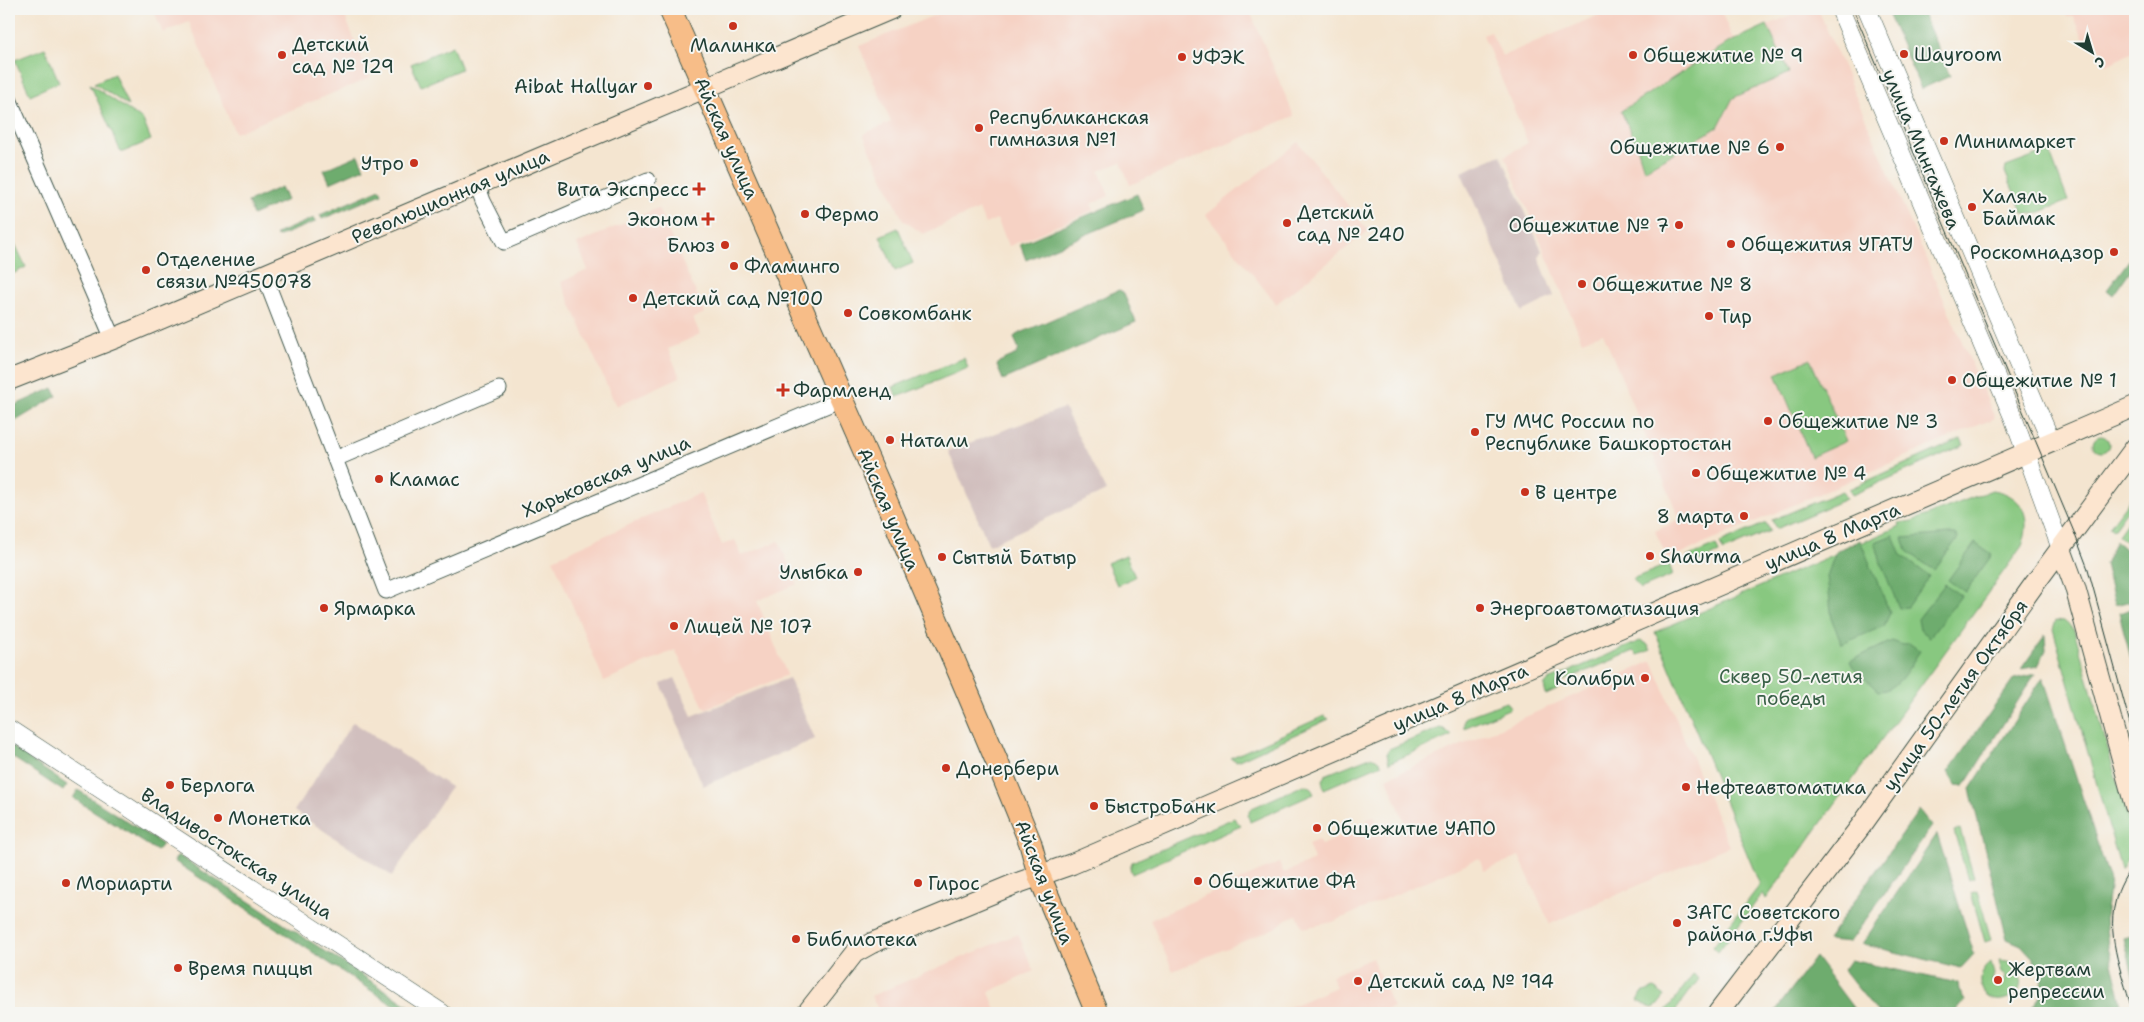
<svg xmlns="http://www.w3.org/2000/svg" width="2144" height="1022" font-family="'Shantell Sans',sans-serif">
	<rect width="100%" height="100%" fill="#f6f6f2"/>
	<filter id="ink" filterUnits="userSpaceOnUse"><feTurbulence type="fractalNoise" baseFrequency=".02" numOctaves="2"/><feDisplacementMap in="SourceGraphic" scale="10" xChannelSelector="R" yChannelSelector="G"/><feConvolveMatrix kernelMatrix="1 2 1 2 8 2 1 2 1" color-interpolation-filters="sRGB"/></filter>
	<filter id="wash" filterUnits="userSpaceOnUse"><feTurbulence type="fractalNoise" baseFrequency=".0096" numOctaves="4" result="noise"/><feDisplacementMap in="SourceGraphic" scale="20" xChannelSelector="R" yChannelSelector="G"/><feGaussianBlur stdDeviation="1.12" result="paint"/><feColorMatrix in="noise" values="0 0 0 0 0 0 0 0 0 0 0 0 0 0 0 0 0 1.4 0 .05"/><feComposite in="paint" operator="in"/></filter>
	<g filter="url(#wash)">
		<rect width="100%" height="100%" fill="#f4e5d0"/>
		<path fill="#f6d2c4" d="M153 9H342L370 78 235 133 189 22 163 33Z
			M950 9H1249L1294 116 1130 185 1121 162 1099 171 1109 196 1091 204 1094 210 1009 246 997 219 985 224 979 209 923 234 903 220 863 134 891 122 859 46Z
			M1613 9H1720L1733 39 1808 9H1818L1995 418 1668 559 1655 531 1680 520 1603 333 1582 341 1505 156 1528 143 1483 35 1491 32 1502 56Z
			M2064 9H2135V51L2107 65 2095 38 2085 42 2074 17H2067Z
			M1298 142 1368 231 1276 304 1206 215Z
			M658 208 705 313 693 318 700 334 668 349 680 377 616 406 561 282 588 270 577 244Z
			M700 493 722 545 735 540 742 556 779 541 797 584 757 601 787 675 705 709 675 650 604 681 553 559Z
			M2135 538V582L2126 550Z
			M1652 661 1729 846 1550 924 1519 856 1484 871 1479 858 1333 922 1303 928 1297 915 1286 919 1277 927 1173 971 1150 920 1279 863 1284 873 1314 860 1308 844 1318 840 1321 845 1368 825 1366 820 1374 816 1381 831 1404 821 1387 778Z
			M1018 934 1034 971 989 992 997 1013H880L871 996Z
			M1372 958 1393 1007 1379 1013H1275L1336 987 1331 976Z"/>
		<path fill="#d1bfbe" d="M1501 155 1542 251 1539 258 1554 296 1522 312 1461 172Z
			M1064 408 1106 491 989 545 948 451Z
			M675 678 692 716 789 678 815 739 703 786 661 684Z
			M353 722 451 787 392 876 294 811Z"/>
		<path fill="#88c880" stroke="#54825a" d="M1767 25 1789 73 1733 98 1718 127 1644 170 1638 149 1621 111 1728 43Z
			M452 46 461 69 421 86 411 64Z
			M45 48 59 82 30 95 15 60Z
			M114 74 128 106 94 83Z
			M90 84 143 120 151 140 123 152 120 150Z
			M2049 151 2068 201 2035 214 2023 213 2005 172 2006 167Z
			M898 228 913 263 895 271 880 236Z
			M15 244 26 267 9 276V247Z
			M964 358 968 368 897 397 893 387Z
			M1810 359 1846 441 1811 457 1776 374Z
			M2093 444a8 8 0 1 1 16 0a8 8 0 1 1-16 0Z
			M1961 439 1964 445 1852 495 1849 489Z
			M1992 490C2024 495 2032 517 2022 546L1766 899 1763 893 1718 952 1712 947 1760 885 1655 632 1900 526 1899 523 1912 521Z
			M1842 491 1846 499 1776 529 1772 520Z
			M2135 492V499L2113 530 2109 527Z
			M2135 511V536L2129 544 2118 535Z
			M1766 523 1770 531 1723 551 1720 543Z
			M1716 545 1719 553 1694 564 1687 557Z
			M1126 555 1135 577 1117 585 1107 563Z
			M1669 564 1673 575 1640 589 1632 579Z
			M2056 620 2064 621 2074 630 2134 841 2131 852 2121 870 2053 629Z
			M1640 641 1647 644 1651 650 1638 655 1634 651 1556 684 1557 690 1546 695 1544 686 1549 680Z
			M1506 702 1511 708 1464 728V719L1468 716Z
			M1324 716 1329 719 1237 761 1230 758Z
			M1440 728 1444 729 1451 736 1389 763 1387 754 1389 749Z
			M1370 757 1376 759 1382 764 1324 789 1322 781 1325 775Z
			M1304 785 1310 787 1314 794 1250 822 1248 815 1252 808Z
			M1234 818 1241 826 1132 874 1130 868 1132 862Z
			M1960 829 1974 878 1968 880 1954 831Z
			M1978 891 1991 940 1985 942 1971 893Z
			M1999 960 2008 961C2047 996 1983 1017 1981 983 1980 974 1985 968 1991 963L1994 974 1992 981 1995 985 1999 986 2005 981 2006 975 2002 972Z
			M1693 975 1699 979 1674 1013 1665 1012Z
			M1654 988 1665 996 1657 1006 1653 1008 1638 1001 1642 993Z"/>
		<path fill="#6eac6e" stroke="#467451" d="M1886 9H1921L1950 76 1921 89Z
			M358 155 364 168 330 183 324 170Z
			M281 187 287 200 253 215 248 202Z
			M380 189 382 194 322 219 320 215Z
			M1137 194 1144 210 1026 260 1020 244Z
			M314 218 315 222 277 237 276 234Z
			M2135 252V264L2113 295 2107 290Z
			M1119 290 1123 292 1136 322 1003 380 997 366 999 362 1017 354 1019 349 1014 338 1016 335Z
			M53 388 57 396 9 425V408Z
			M1949 534H1955L1958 538 1934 570 1907 551 1903 538Z
			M1893 535 1901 555 1929 576 1907 607 1899 608 1881 563 1875 542Z
			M1860 540 1890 613 1884 626 1842 644 1832 620 1827 576 1836 551Z
			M2116 541 2131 554 2135 571V600L2115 605 2105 564Z
			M1975 543 1992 555 1965 592 1948 580Z
			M1945 584 1961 596 1930 637 1920 630 1918 619Z
			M2135 608V674L2119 613Z
			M2045 635 2046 650 2038 666 2021 669Z
			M1892 641 1903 645 1909 643 1920 651C1909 666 1899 691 1878 691L1853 667 1850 661Z
			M2035 674 1964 786 1956 785 1948 772 2014 679Z
			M2043 677 2110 881 2105 918 2108 946 2124 1013H2028L2041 995 2043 977 2033 958 2021 945 2007 939 1970 789Z
			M9 745 67 785 63 791 9 755Z
			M78 790 162 844 157 851 73 798Z
			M1919 810 1932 826 1850 942 1827 940Z
			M1937 834 1974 954 1961 968 1862 944Z
			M178 855 420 1013H405L174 861Z
			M2135 935V984L2124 938Z
			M1815 957 1857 1013H1774Z
			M1850 960 1958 983 1959 990 1965 1001 1955 1013H1878L1843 970Z"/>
	</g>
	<g filter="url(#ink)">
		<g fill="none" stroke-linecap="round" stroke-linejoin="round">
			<g stroke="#3f564b" stroke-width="17">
				<path id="minor" d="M9 99 113 339
					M477 184 483 201 504 242 648 180
					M264 275 386 591 842 399
					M335 459 499 389"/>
			</g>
			<g stroke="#3f564b" stroke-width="19">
				<path id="tertiary" d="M1840 9 2013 417 2061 549
					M1867 9 2051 441
					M9 729 442 1013"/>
			</g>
			<g stroke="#3f564b" stroke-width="22">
				<path id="secondary" d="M9 380 113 339 891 9
					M2061 549 2075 587 2135 806
					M807 1013 854 953 872 943 1015 884 1072 864 2135 406
					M1718 1013 1864 822 2033 586 2135 448"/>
			</g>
			<g stroke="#3f564b" stroke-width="24">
				<path id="primary" d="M670 9 882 491 998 764 1030 842 1039 875 1097 1013"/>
			</g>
			<use href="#minor" stroke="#fff" stroke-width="15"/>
			<use href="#tertiary" stroke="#fff" stroke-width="18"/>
			<use href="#secondary" stroke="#fce5cf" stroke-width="20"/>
			<use href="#primary" stroke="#f7bd88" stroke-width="22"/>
			<path stroke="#1f3d34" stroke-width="1" d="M1853 9 2074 532 2088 569 2135 742
				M2133 1013C2124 979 2106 938 2115 903 2118 887 2127 874 2135 861"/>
		</g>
	</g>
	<g fill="#c8321e" stroke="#f6f6f2" stroke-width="2">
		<circle cx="733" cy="26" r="5"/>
		<circle cx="1904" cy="54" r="5"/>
		<circle cx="282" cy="55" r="5"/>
		<circle cx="1633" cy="55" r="5"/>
		<circle cx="1182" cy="57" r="5"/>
		<circle cx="648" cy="86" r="5"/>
		<circle cx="979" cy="128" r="5"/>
		<circle cx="1944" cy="141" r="5"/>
		<circle cx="1780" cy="147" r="5"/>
		<circle cx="414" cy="163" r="5"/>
		<path d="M696.5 181.5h5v5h5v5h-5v5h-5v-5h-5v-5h5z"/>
		<circle cx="1972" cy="207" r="5"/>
		<circle cx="805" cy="214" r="5"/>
		<path d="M705.5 211.5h5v5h5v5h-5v5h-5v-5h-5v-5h5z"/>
		<circle cx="1287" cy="223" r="5"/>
		<circle cx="1679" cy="225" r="5"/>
		<circle cx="1731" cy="244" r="5"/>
		<circle cx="725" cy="245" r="5"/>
		<circle cx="2114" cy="252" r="5"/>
		<circle cx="734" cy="266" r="5"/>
		<circle cx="146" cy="270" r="5"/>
		<circle cx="1582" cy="284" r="5"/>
		<circle cx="633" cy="298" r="5"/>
		<circle cx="848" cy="313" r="5"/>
		<circle cx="1709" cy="316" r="5"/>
		<circle cx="1952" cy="380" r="5"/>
		<path d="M780.5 382.5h5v5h5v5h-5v5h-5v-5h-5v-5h5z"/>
		<circle cx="1768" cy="421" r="5"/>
		<circle cx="1475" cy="432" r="5"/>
		<circle cx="890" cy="440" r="5"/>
		<circle cx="1696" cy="473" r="5"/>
		<circle cx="379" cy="479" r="5"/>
		<circle cx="1525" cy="492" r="5"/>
		<circle cx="1744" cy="516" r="5"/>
		<circle cx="1650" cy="556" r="5"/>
		<circle cx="942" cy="557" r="5"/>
		<circle cx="858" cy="572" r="5"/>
		<circle cx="324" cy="608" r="5"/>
		<circle cx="1480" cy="608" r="5"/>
		<circle cx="674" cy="626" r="5"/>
		<circle cx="1645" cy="678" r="5"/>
		<circle cx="946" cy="768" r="5"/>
		<circle cx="170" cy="785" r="5"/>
		<circle cx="1686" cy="787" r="5"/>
		<circle cx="1094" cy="806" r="5"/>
		<circle cx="218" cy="818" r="5"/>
		<circle cx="1317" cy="828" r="5"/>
		<circle cx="1198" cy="881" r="5"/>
		<circle cx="66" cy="883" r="5"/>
		<circle cx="918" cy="883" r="5"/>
		<circle cx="1677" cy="923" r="5"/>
		<circle cx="796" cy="939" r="5"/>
		<circle cx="178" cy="968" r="5"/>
		<circle cx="1998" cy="980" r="5"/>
		<circle cx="1358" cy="981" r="5"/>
	</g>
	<g text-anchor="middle" stroke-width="4" stroke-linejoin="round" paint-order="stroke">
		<g font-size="19" fill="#1f3d34" stroke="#f6f6f2" text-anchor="start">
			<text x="292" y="51">Детский<tspan x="292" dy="22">сад № 129</tspan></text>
			<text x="733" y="52" text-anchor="middle">Малинка</text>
			<text x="1914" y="61">Шауroom</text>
			<text x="1643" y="62">Общежитие № 9</text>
			<text x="1192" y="64">УФЭК</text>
			<text x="638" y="93" text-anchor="end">Aibat Hallyar</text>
			<text x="989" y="124">Республиканская<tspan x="989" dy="22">гимназия №1</tspan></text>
			<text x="1954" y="148">Минимаркет</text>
			<text x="1770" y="154" text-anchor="end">Общежитие № 6</text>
			<text x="404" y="170" text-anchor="end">Утро</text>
			<text x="689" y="196" text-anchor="end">Вита Экспресс</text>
			<text x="1982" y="203">Халяль<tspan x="1982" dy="22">Баймак</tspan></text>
			<text x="1297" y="219">Детский<tspan x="1297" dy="22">сад № 240</tspan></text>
			<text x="815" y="221">Фермо</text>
			<text x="698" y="226" text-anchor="end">Эконом</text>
			<text x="1669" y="232" text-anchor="end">Общежитие № 7</text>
			<text x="1741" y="251">Общежития УГАТУ</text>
			<text x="715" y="252" text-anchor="end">Блюз</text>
			<text x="2104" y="259" text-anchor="end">Роскомнадзор</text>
			<text x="156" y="266">Отделение<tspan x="156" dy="22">связи №450078</tspan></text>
			<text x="744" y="273">Фламинго</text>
			<text x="1592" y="291">Общежитие № 8</text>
			<text x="643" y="305">Детский сад №100</text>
			<text x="858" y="320">Совкомбанк</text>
			<text x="1719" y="323">Тир</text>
			<text x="1962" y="387">Общежитие № 1</text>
			<text x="793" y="397">Фармленд</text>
			<text x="1485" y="428">ГУ МЧС России по<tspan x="1485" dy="22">Республике Башкортостан</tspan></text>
			<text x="1778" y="428">Общежитие № 3</text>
			<text x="900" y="447">Натали</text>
			<text x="1706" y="480">Общежитие № 4</text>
			<text x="389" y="486">Кламас</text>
			<text x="1535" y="499">В центре</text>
			<text x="1734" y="523" text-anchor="end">8 марта</text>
			<text x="1660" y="563">Shaurma</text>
			<text x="952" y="564">Сытый Батыр</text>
			<text x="848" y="579" text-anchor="end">Улыбка</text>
			<text x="334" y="615">Ярмарка</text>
			<text x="1490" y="615">Энергоавтоматизация</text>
			<text x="684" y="633">Лицей № 107</text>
			<text x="1635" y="685" text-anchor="end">Колибри</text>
			<text x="956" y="775">Донербери</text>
			<text x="180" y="792">Берлога</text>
			<text x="1696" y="794">Нефтеавтоматика</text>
			<text x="1104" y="813">БыстроБанк</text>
			<text x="228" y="825">Монетка</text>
			<text x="1327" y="835">Общежитие УАПО</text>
			<text x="1208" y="888">Общежитие ФА</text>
			<text x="76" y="890">Мориарти</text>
			<text x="928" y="890">Гирос</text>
			<text x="1687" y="919">ЗАГС Советского<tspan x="1687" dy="22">района г.Уфы</tspan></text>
			<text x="806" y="946">Библиотека</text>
			<text x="188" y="975">Время пиццы</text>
			<text x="2008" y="976">Жертвам<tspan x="2008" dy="22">репрессии</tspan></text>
			<text x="1368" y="988">Детский сад № 194</text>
		</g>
		<g font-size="19" fill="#1f3d34" stroke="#f6f6f2">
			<text transform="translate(727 138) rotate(66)" y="7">Айская улица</text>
			<text transform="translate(1922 149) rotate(67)" y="7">улица Мингажева</text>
			<text transform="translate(450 196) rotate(-23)" y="7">Революционная улица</text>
			<text transform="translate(606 476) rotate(-23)" y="7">Харьковская улица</text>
			<text transform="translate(889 509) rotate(67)" y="7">Айская улица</text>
			<text transform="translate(1832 536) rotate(-23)" y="7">улица 8 Марта</text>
			<text transform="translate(1955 695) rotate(-54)" y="7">улица 50-летия Октября</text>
			<text transform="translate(1460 697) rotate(-23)" y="7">улица 8 Марта</text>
			<text transform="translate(237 853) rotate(33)" y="7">Владивостокская улица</text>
			<text transform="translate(1045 882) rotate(69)" y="7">Айская улица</text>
		</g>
		<g font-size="19" fill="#396047" stroke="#f6f6f2">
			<text x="1791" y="683">Сквер 50-летия<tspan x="1791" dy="22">победы</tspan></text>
		</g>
	</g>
	<rect width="2144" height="1022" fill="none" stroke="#f6f6f2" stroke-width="30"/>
	<g transform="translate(2092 52) rotate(142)" stroke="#f6f6f2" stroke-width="4" paint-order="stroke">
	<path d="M0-4L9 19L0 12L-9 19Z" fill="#1f3d34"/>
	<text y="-8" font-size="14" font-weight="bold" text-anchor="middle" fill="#1f3d34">С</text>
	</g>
</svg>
